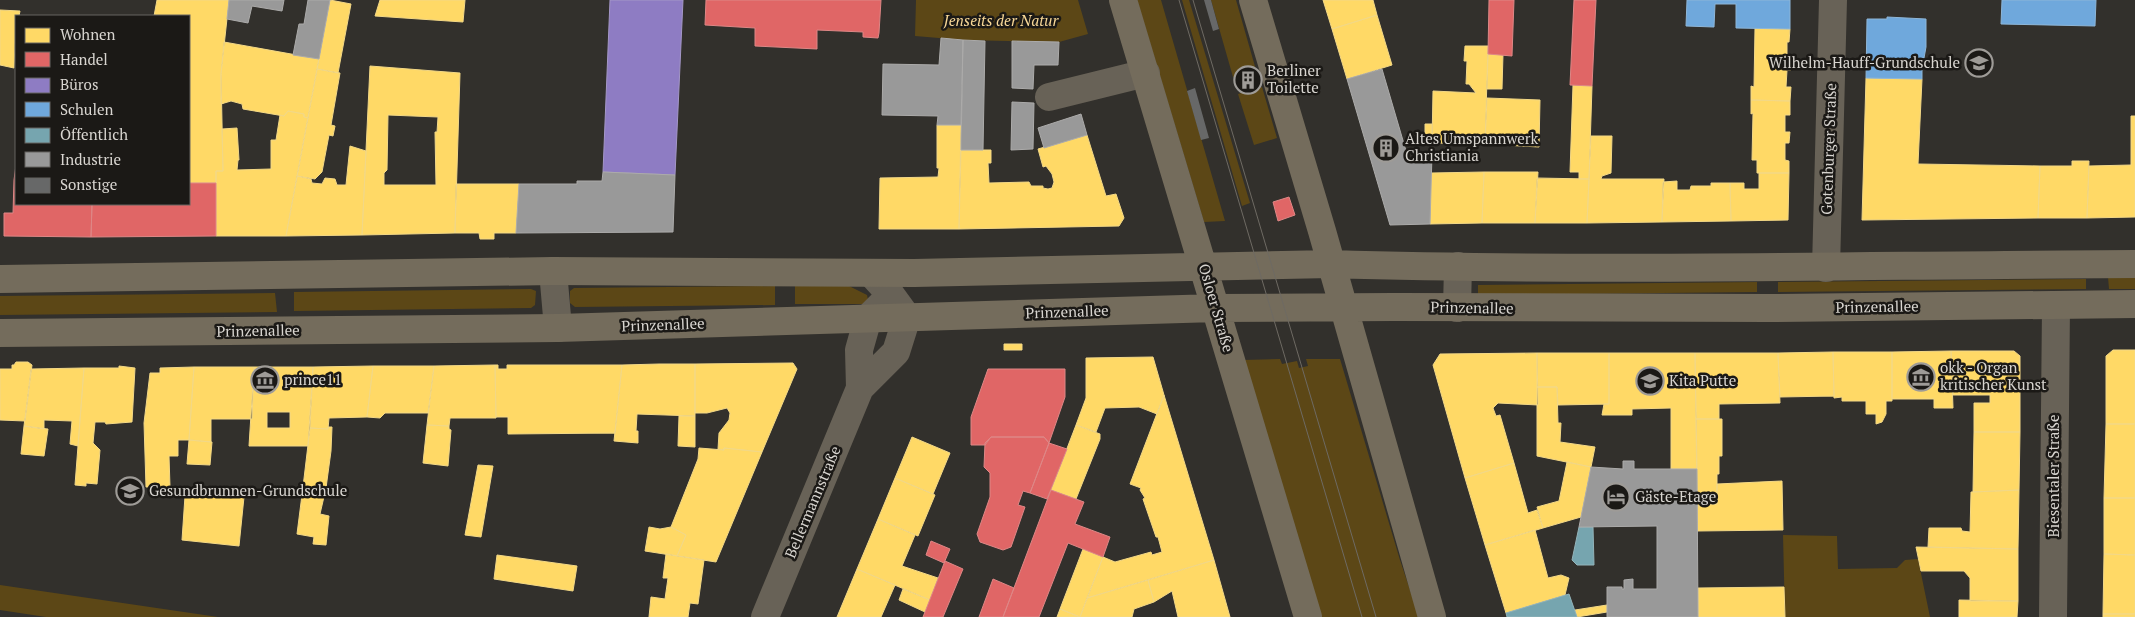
<svg xmlns="http://www.w3.org/2000/svg" width="2135" height="617" font-family="'PT Serif',serif">
	<rect width="100%" height="100%" fill="#32302c"/>
	<path fill="#5c4716" d="M916 0H1078L1088 34 1059 42 963 40 915 36Z
		M1137 0H1161L1225 221 1204 222Z
		M1182 0H1189L1250 203 1242 206Z
		M1211 0H1236L1256 70 1233 77Z
		M1262 87 1277 138 1254 145 1238 94Z
		M2108 277H2135V289H2109Z
		M2086 279V289L1778 292V282Z
		M1757 282V292L1478 295V285Z
		M847 285 867 295 868 300 863 304H795V286Z
		M775 286V305L575 307 570 303V291L574 288Z
		M531 289 536 291 535 305 531 308 294 311V292Z
		M275 293 277 312 0 315V296Z
		M1280 359 1282 364 1297 361 1299 368 1308 366 1306 359H1340L1400 560 1419 617H1319L1243 360Z
		M1783 535 1837 536 1838 569 1897 568 1905 560 1918 559 1930 617H1785Z
		M0 585 218 617H46L0 610Z"/>
	<path fill="#ffd966" stroke="#f3d886" fill-rule="evenodd" d="M157 0H229L221 74 223 171H216V183H189V16H154Z
		M330 0 351 4 338 73 317 69Z
		M380 0H465L463 22 375 16Z
		M1323 0H1373L1377 15 1332 29Z
		M0 10 20 11 19 16H16L14 68 0 65Z
		M1377 15 1392 65 1347 79 1332 29Z
		M1755 28 1790 29 1789 42H1787V59H1791V70H1787L1786 87H1791L1790 101 1751 100V86L1754 87Z
		M224 42 319 59 308 118 304 117V114L288 111 284 116 243 109 242 104 231 101 221 104V74Z
		M1465 46H1488L1485 144 1432 143 1433 91 1476 93 1469 84H1466L1467 61H1464Z
		M1488 54H1503L1502 89H1487Z
		M370 66 460 73 455 233 362 235ZM388 115 438 117 437 132H435L436 185H384V173L387 170Z
		M317 69 340 73 331 125 335 126 333 136 329 135 322 172 315 179 297 176Z
		M1866 78 1922 79 1918 164 2040 166 2038 218 1862 220Z
		M1573 85 1592 86 1589 179H1579V172H1570Z
		M1487 98 1540 100 1539 147 1485 144Z
		M1751 100 1790 101V115H1785V132H1790L1789 143H1785V160L1789 161V173H1757V160H1752L1753 113 1751 114Z
		M288 111 304 114V117L308 118 286 236H216V171H223L222 129 237 128 239 160H238L237 170 271 169V140H276L280 115 284 116Z
		M2131 116H2135V217L2087 218 2089 166 2131 165Z
		M1425 124H1432V135L1425 134Z
		M937 125H961L959 229H879L880 178 938 177 939 168H937Z
		M1087 135 1106 196 1116 194 1124 218 1119 226 959 229 961 150H991V163H988L989 183 1029 182 1031 186H1043V188L1048 189 1052 188 1054 182 1052 174 1046 166 1043 167 1038 149Z
		M1591 136H1612L1611 173 1602 176 1601 179H1664L1662 222 1587 223Z
		M350 146 366 151 362 235 286 236 297 176 311 179 312 183 322 184 325 178 335 179 337 185H346Z
		M2072 161H2089L2087 218H2038L2040 166H2072Z
		M1484 172H1538L1535 223H1482Z
		M1484 172 1482 223 1430 224 1431 173Z
		M1759 173H1789L1788 220 1731 221 1730 183H1744V189H1759Z
		M1537 178 1589 179 1587 223H1535Z
		M1677 181V190H1690L1691 186H1711V183H1730L1731 221 1662 222 1663 182Z
		M456 184H519L516 233H494V239H480L479 233H455Z
		M1004 344H1022V350H1004Z
		M2113 350H2135V424H2106V356Z
		M1951 351 1953 408H1934V399H1892V352Z
		M1951 351H2014L2020 356V432H1974V403H1990V395H1953Z
		M1833 352H1892V401H1886V414L1882 422 1876 424V414H1866V401H1842V397L1834 398Z
		M1833 352 1834 396 1780 397 1778 353Z
		M1537 353H1609V404L1558 405 1557 387H1537Z
		M1537 353 1538 405 1498 403 1493 408 1496 416 1500 415 1514 463 1465 478 1433 365 1440 354Z
		M1609 353H1695L1697 469H1671V408L1632 409V415H1602L1604 404H1609Z
		M1695 353H1778L1780 403 1719 404V419H1696Z
		M1153 357 1164 395 1157 414 1139 407 1105 408 1096 432 1076 425 1086 398V358Z
		M16 362H28L32 365 25 421 0 420V369H12V365H14Z
		M793 363 797 369 762 452 724 448V450L718 449 719 433 729 420 730 413 727 408 707 413H695V364Z
		M659 364H695V416L637 414 636 431H638V443L614 441 622 365Z
		M495 365 496 418H450L449 426 427 425 434 366Z
		M495 365H498V369H507V365H622L615 433 508 434V417H496Z
		M119 366 135 368 132 422 106 424 105 422H95L93 443 100 450 97 484 86 483V486L75 485 84 368H119Z
		M373 366H434L428 413H385L380 418 367 417Z
		M373 366 367 417 329 418 328 429 310 428 313 367Z
		M194 367 189 440H178V456H169L170 487H146L144 423 150 373H160V368Z
		M194 367H254L252 419H211V442L189 440Z
		M254 367H313L308 446H249ZM267 412H290V428H267Z
		M84 368 78 446 70 444 72 421 44 420V429L24 426 31 369Z
		M1537 387H1557L1558 423H1561L1560 442 1595 447 1591 467 1537 456Z
		M1164 395 1214 560 1087 598 1103 557 1115 562 1151 552 1152 555 1162 552 1158 537H1156L1143 499 1145 498 1140 490 1141 488 1130 484Z
		M679 416H695V447L678 446Z
		M1696 419H1722V456H1719V474H1717V504L1697 506Z
		M2106 424H2135V498H2104Z
		M427 425 449 426V429L451 430 448 466 423 463Z
		M1076 425 1100 434V439L1076 499 1051 490Z
		M24 426 48 429 44 456 21 454Z
		M328 427H332L331 451 326 488 303 487 310 428 328 429Z
		M1974 432H2020L2019 490 1973 492Z
		M912 437 950 453 933 494 895 478Z
		M189 440 212 442 210 465 187 464Z
		M699 448 724 450V448L762 452 716 562 677 556 686 535 671 527 698 459Z
		M1567 462 1591 467 1581 517 1543 528 1537 507 1559 501Z
		M1514 463 1528 513 1537 510 1543 528 1485 545 1465 478Z
		M478 465 493 466 481 537 465 535Z
		M895 478 935 495 918 536 878 519Z
		M1782 481 1783 530 1697 531V506L1717 504V484Z
		M303 487 326 488 320 514 329 516 326 545 313 544 314 537 297 534Z
		M2019 490 2018 549 1928 547 1929 528H1961L1962 531 1970 532 1971 492Z
		M185 496 244 497 239 546 182 540Z
		M2104 498H2135V555L2104 554Z
		M878 519 915 535 902 566 938 578 930 600 857 569Z
		M649 527 660 529 671 527 686 535 677 556 645 551Z
		M1535 530 1548 578 1561 575 1569 578 1565 595 1506 613 1485 545Z
		M1916 547 2018 549V601H1970V578L1964 571H1921Z
		M1083 549 1103 557 1080 617 1060 609Z
		M666 554 704 560 698 604 690 603 688 617H649L651 597 665 599 668 578H663Z
		M2104 554 2135 555V614H2103Z
		M497 555 577 566 573 591 494 579Z
		M1214 560 1230 617H1178L1172 591 1154 602 1148 580Z
		M857 569 895 585 881 617H837Z
		M1148 580 1154 602 1134 609 1132 617H1080L1087 598Z
		M1784 587 1785 617H1698V588Z
		M903 589 930 600 925 612 899 600Z
		M1959 600 2018 601 2017 617H1959Z
		M1607 605V612L1577 617 1575 610Z
		M1060 609 1080 617H1057Z
		M2103 614H2135V617H2103Z"/>
	<path fill="#e06666" stroke="#de8786" d="M706 0H881L879 33 878 38 863 37V32L817 30V49L755 46V28L705 25Z
		M1489 0H1514L1512 56 1488 54Z
		M1574 0H1596L1592 86 1570 85Z
		M16 165V204H92L91 237 4 236V213H13L14 180Z
		M189 183H216V236L91 237 92 204H189Z
		M1289 197 1295 215 1278 221 1273 202Z
		M988 369H1065V397L1049 443 1044 437H991L985 445H971V417Z
		M991 437H1044L1049 443 1030 493 1023 491 1018 505 1025 507 1011 547 1003 550 980 542 977 534 990 497V473L984 467 985 443Z
		M1049 443 1067 449 1047 499 1030 493Z
		M1051 490 1084 502 1075 524 1110 537 1103 557 1068 543 1039 617H1003Z
		M931 541 950 549 944 563 926 555Z
		M945 561 963 569 943 617H923Z
		M993 579 1014 588 1003 617H979Z"/>
	<path fill="#8e7cc3" stroke="#a497c7" d="M610 0H683L675 175 603 172Z"/>
	<path fill="#6fa8dc" stroke="#8eb6d8" d="M1687 0H1790V29L1736 28V4H1715L1714 27 1686 26Z
		M2002 0H2096L2095 26 2001 24Z
		M1887 17 1926 19V47L1924 58H1922V79L1866 78 1867 19H1887Z"/>
	<path fill="#76a5af" stroke="#93b3b9" d="M1579 527H1593L1594 565H1577L1572 560Z
		M1569 594 1577 617H1507L1506 613Z"/>
	<path fill="#999" stroke="#acabaa" d="M229 0H284L282 11 252 6 248 23 227 19Z
		M308 0H330L319 59 293 55 299 24H304Z
		M941 38 963 40 961 125H937L938 116 882 115 883 64 939 65Z
		M963 40 985 41 983 150H961Z
		M1012 41 1059 42 1058 65H1034L1033 89 1012 88Z
		M1382 69 1409 161 1432 154 1430 224 1390 225 1347 79Z
		M1012 102 1034 103 1033 149 1011 150Z
		M1081 114 1087 135 1044 148 1038 128Z
		M603 172 675 175 673 232 516 233 519 184H577V181H602Z
		M1623 461H1634V469H1697L1698 617H1607V587H1622V589H1624V580L1633 579V589H1657V526L1579 527 1591 467 1623 469Z"/>
	<path fill="#676868" d="M1204 0H1211L1219 29 1213 31Z
		M1254 74 1257 84 1243 88 1240 78Z
		M1195 88 1209 138 1201 140 1187 91Z"/>
	<g fill="none" stroke-linecap="round" stroke-linejoin="round">
		<path stroke="#686257" stroke-width="28" d="M1049 97 1146 73
			M1826 268 1833 0
			M553 271 558 328
			M1457 308 1458 266
			M860 388 859 350 868 318 884 302
			M765 617 860 388 896 352 907 317 891 295 871 273
			M2053 617 2056 306"/>
		<path stroke="#746c5c" stroke-width="28" d="M1123 0 1308 617
			M1253 0 1322 231 1432 617
			M0 279 553 271 914 273 1331 264C1599 272 1867 265 2135 264
			M0 333 558 328 1216 308 1393 307 1769 308 2135 304"/>
		<path stroke="#6e6a63" stroke-width="1" d="M1179 0 1362 617
			M1193 0 1376 617"/>
	</g>
	<defs>
		<g id="school-ring" transform="scale(1.4375)"><circle r="9.5" fill="#1b1916" stroke="#9e9b97" stroke-width="1.5"/><path d="M0-5L7-2L0 1L-7-2ZM-4 1L0 2.5L4 1V4Q0 6-4 4Z" fill="#9e9b97"/></g>
		<g id="building-ring" transform="scale(1.4375)"><circle r="9.5" fill="#1b1916" stroke="#9e9b97" stroke-width="1.5"/><path d="M-4-6H4V6H1V3H-1V6H-4ZM-2.5-4.3h1.7v1.8h-1.7ZM.8-4.3h1.7v1.8H.8ZM-2.5-1h1.7V.8h-1.7ZM.8-1h1.7V.8H.8Z" fill="#9e9b97"/></g>
		<g id="museum-ring" transform="scale(1.4375)"><circle r="9.5" fill="#1b1916" stroke="#9e9b97" stroke-width="1.5"/><path d="M0-6L6-3V-2H-6V-3ZM-5-1h2V3h-2ZM-1-1h2V3h-2ZM3-1h2V3H3ZM-6 4H6V6H-6Z" fill="#9e9b97"/></g>
		<g id="hotel-ring" transform="scale(1.4375)"><circle r="9.5" fill="#1b1916" stroke="#9e9b97" stroke-width="1.5"/><path d="M-6-4.5h1.5V1H6V5H4.5V3h-9V5H-6ZM-4 0a1.8 1.8 0 1 1 3.6 0ZM.5 0V-2.5h3Q6-2.5 6 0Z" fill="#9e9b97"/></g>
	</defs>
	<g fill-rule="evenodd">
		<use href="#school-ring" x="1979" y="63"/>
		<use href="#building-ring" x="1248" y="80"/>
		<use href="#building-ring" x="1386" y="148"/>
		<use href="#museum-ring" x="1921" y="377"/>
		<use href="#museum-ring" x="265" y="380"/>
		<use href="#school-ring" x="1650" y="381"/>
		<use href="#school-ring" x="130" y="491"/>
		<use href="#hotel-ring" x="1616" y="497"/>
	</g>
	<g text-anchor="middle" stroke-width="5" stroke-linejoin="round" paint-order="stroke">
		<g font-size="15" font-style="italic" fill="#f8d897" stroke="#1b1916">
			<text x="1001" y="26">Jenseits der Natur</text>
		</g>
		<g font-size="15" fill="#d8d5d0" stroke="#1b1916" text-anchor="start">
			<text x="1960" y="68" text-anchor="end">Wilhelm-Hauff-Grundschule</text>
			<text x="1267" y="76">Berliner<tspan x="1267" dy="17">Toilette</tspan></text>
			<text x="1405" y="144">Altes Umspannwerk<tspan x="1405" dy="17">Christiania</tspan></text>
			<text x="1940" y="373">okk - Organ<tspan x="1940" dy="17">kritischer Kunst</tspan></text>
			<text x="284" y="385">prince11</text>
			<text x="1669" y="386">Kita Putte</text>
			<text x="149" y="496">Gesundbrunnen-Grundschule</text>
			<text x="1635" y="502">Gäste-Etage</text>
		</g>
		<g font-size="15" fill="#d8d5d0" stroke="#1b1916">
			<text transform="translate(1829 149) rotate(-88)" y="5">Gotenburger Straße</text>
			<text transform="translate(1877 307) rotate(-1)" y="5">Prinzenallee</text>
			<text transform="translate(1216 308) rotate(74)" y="5">Osloer Straße</text>
			<text transform="translate(1472 308) rotate(1)" y="5">Prinzenallee</text>
			<text transform="translate(1067 312) rotate(-2)" y="5">Prinzenallee</text>
			<text transform="translate(663 325) rotate(-2)" y="5">Prinzenallee</text>
			<text transform="translate(258 331) rotate(-1)" y="5">Prinzenallee</text>
			<text transform="translate(2054 476) rotate(-90)" y="5">Biesentaler Straße</text>
			<text transform="translate(813 502) rotate(-67)" y="5">Bellermannstraße</text>
		</g>
	</g>
	<rect x="15" y="15" width="175" height="190" fill="#1b1916" stroke="#676460"/>
	<rect x="25" y="28" width="25" height="15" fill="#ffd966" stroke="#676460"/>
	<text x="60" y="40" font-size="15" fill="#d8d5d0">Wohnen</text>
	<rect x="25" y="52" width="25" height="15" fill="#e06666" stroke="#676460"/>
	<text x="60" y="65" font-size="15" fill="#d8d5d0">Handel</text>
	<rect x="25" y="78" width="25" height="15" fill="#8e7cc3" stroke="#676460"/>
	<text x="60" y="90" font-size="15" fill="#d8d5d0">Büros</text>
	<rect x="25" y="102" width="25" height="15" fill="#6fa8dc" stroke="#676460"/>
	<text x="60" y="115" font-size="15" fill="#d8d5d0">Schulen</text>
	<rect x="25" y="128" width="25" height="15" fill="#76a5af" stroke="#676460"/>
	<text x="60" y="140" font-size="15" fill="#d8d5d0">Öffentlich</text>
	<rect x="25" y="152" width="25" height="15" fill="#999999" stroke="#676460"/>
	<text x="60" y="165" font-size="15" fill="#d8d5d0">Industrie</text>
	<rect x="25" y="178" width="25" height="15" fill="#676868" stroke="#676460"/>
	<text x="60" y="190" font-size="15" fill="#d8d5d0">Sonstige</text>
</svg>
